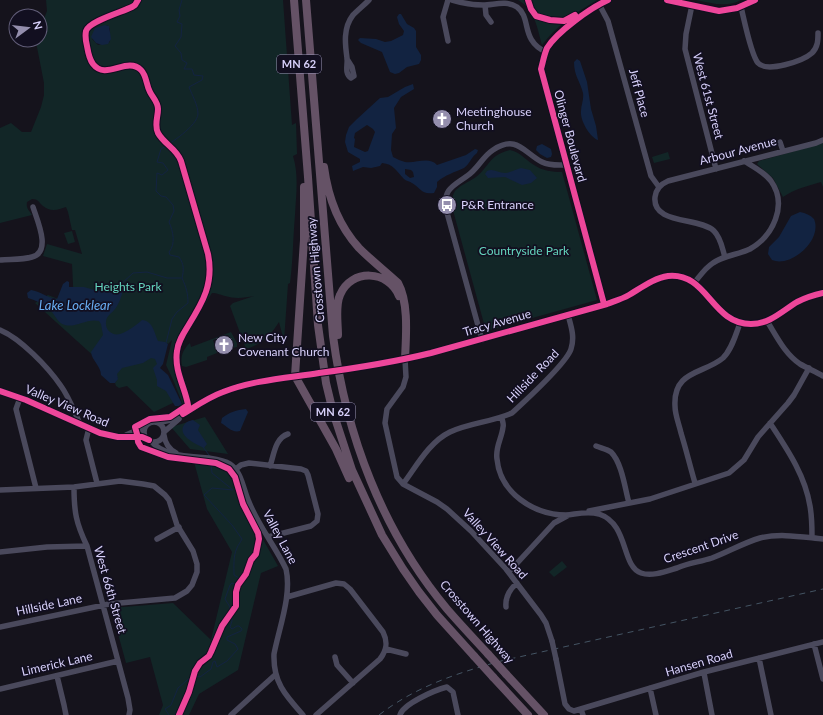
<svg xmlns="http://www.w3.org/2000/svg" width="823" height="715" font-family="Lato,sans-serif">
	<rect width="100%" height="100%" fill="#15131c"/>
	<path fill="#122627" fill-rule="evenodd" d="M46 0H283L292 125 296 123 297 154 293 156C299 175 296 195 295 215 293 238 293 261 290 283L288 284 284 341 279 322C271 335 261 345 246 349L230 306 233 303 254 296C244 298 235 299 225 296 220 295 218 293 212 293L203 307 196 312 187 327 181 334 176 350 179 375 185 395 189 402 188 405H183L174 382 166 365 172 340 168 344 167 343 157 368 177 401 154 412 127 386 119 388 116 386 115 383 118 378 35 303 48 295 74 305 72 264 43 256 47 244 82 254 75 230H72L68 212 66 207C58 210 50 212 43 206 38 202 39 199 32 199L27 202C26 209 29 210 32 215L0 223V128L11 123 22 132H31L41 107 44 95V83L36 42V40H40V29L47 11ZM107 25 110 29V42L98 45 92 39Z
		M518 0H597C577 12 555 27 542 45 537 27 535 10 518 0Z
		M696 0H741C727 8 711 3 696 0Z
		M823 143V187L821 182C807 186 795 189 783 197L773 178 757 164 759 161Z
		M510 150C522 153 524 159 534 165 543 171 552 172 562 172L597 300 486 331 451 203C452 199 453 194 455 191 460 185 469 182 476 177 490 166 489 155 510 150Z
		M668 152 670 159 654 163 652 157Z
		M72 231 75 242 68 244 64 233Z
		M231 332 237 343V347L233 348 228 335 213 340 217 353 207 357V360L186 367 182 366C180 357 183 349 190 343L191 347Z
		M205 417 228 454 190 449 171 427Z
		M194 462 222 465 232 469 248 513 278 566 261 573 238 670 199 694 189 715H159L163 705 150 657 126 663 111 608 173 603 211 640 232 552 207 509Z
		M562 561 567 567 554 577 549 572Z"/>
	<path fill="#122341" fill-rule="evenodd" d="M399 14H401L407 24 414 28 416 31V47L421 55V60L419 64 407 67 399 73 395 74 390 72 382 52 361 43 358 40 360 38 376 39 385 42 391 41 403 35 404 31 399 24 397 17Z
		M105 25 109 26 111 39 108 44 102 45 96 43 91 37 95 28Z
		M577 59 580 61 587 82 591 109 596 126 598 140C590 137 580 121 581 111 581 105 584 100 583 93 580 81 574 76 574 62Z
		M413 84 414 89 401 97 394 108 396 128 392 134 391 150 393 157C397 159 401 161 405 162 415 164 429 156 437 165L466 155 475 149 478 150 477 153C471 157 470 164 464 168 455 172 445 175 437 182V187L434 193C421 195 421 188 412 183 409 181 406 181 404 179 396 171 394 164 382 163L380 166 371 168 363 167 353 171 352 166 360 162V159L348 152 345 142 346 135 349 127 357 119 380 98 388 97 405 87ZM367 125 373 129 375 132 368 151 365 152 354 147 355 139 354 138 355 133ZM405 169 411 170 413 172 414 177 410 178 405 174Z
		M542 144 551 149 552 154 551 157 547 158 540 154 536 150 537 146Z
		M521 168 530 170 537 178 531 183 522 185 505 177 488 178 485 174 487 171C493 168 498 173 505 173 510 173 516 169 521 168Z
		M800 212C806 213 810 215 814 219 823 240 791 268 772 260L768 254 769 247 779 237 791 216Z
		M67 281 69 282V287H84L98 291 119 286 123 289C122 296 119 304 115 309 112 313 106 316 106 322 105 330 112 336 120 334 125 333 138 324 142 320 153 321 154 332 158 341L165 342 168 344 163 364 160 368 168 375 182 404 179 406H175L166 391 157 386V380L153 368 157 364 155 359 151 358 143 363 122 368 117 374 118 379 115 383H110L101 375C101 366 92 361 91 352L103 335 101 324 99 321C87 318 76 328 65 325 57 323 55 314 50 310 43 304 36 300 28 298L27 293 31 290C40 291 47 298 57 299L63 284Z
		M246 409 248 412 240 431C232 433 228 427 221 423L222 418C230 412 236 410 246 409Z
		M193 420 200 425 198 430 207 444 204 448C196 444 177 436 184 425 187 421 189 421 193 420Z"/>
	<g fill="none" stroke-linecap="round" stroke-linejoin="round">
		<path stroke="#122341" stroke-width="1" d="M119 286 133 273 147 272 167 278H181
			M166 343 172 319 177 312 188 303C188 293 186 287 182 278 184 270 184 264 179 257L170 255 169 252C176 244 173 231 169 222L174 211 173 205 166 197 161 196 156 191 157 173 162 175 168 170 163 163 157 162 161 149C171 143 197 126 198 114 198 105 192 95 189 87L202 80 203 76 194 75 192 69H184L187 63 182 60 181 53 175 46 181 37 182 24 177 22 180 16 179 10 182 0
			M203 447 209 455
			M169 715 165 709 171 705 178 688 193 675 200 677 211 669 213 662 215 661 217 667 227 661 238 649 235 644 227 640V637L241 631 242 629 239 626H237L232 629 230 627 232 621V617L229 612 230 607 225 599 230 585 232 583 236 585 239 582V578L234 575C234 567 233 556 237 548 238 545 240 543 242 539L232 525 204 495 212 488 233 490 212 473 211 464"/>
		<path stroke="#4a495c" stroke-width="5.5" d="M448 0 443 17 448 41
			M452 0C462 3 473 5 483 5 494 5 506 0 517 7 532 18 520 40 546 52
			M667 0 719 11 737 8 755 0
			M599 4 608 21 651 176 659 187
			M485 5 486 15 491 22
			M692 5 686 34 685 49 716 169
			M741 7C744 19 751 55 758 63 767 73 803 61 812 53 818 47 818 40 818 33
			M347 59 352 67 354 76 351 78C344 73 348 65 347 58 345 44 343 28 353 15 358 10 364 5 369 0
			M780 142 783 151
			M725 257C722 248 721 238 714 231 700 217 652 225 655 197 656 189 661 184 668 181L816 143 823 140
			M0 260C10 259 22 260 32 257 52 252 37 220 33 207
			M694 283C700 276 705 268 713 263 724 255 738 255 750 249 773 236 788 205 771 181 764 172 754 167 744 161
			M604 304 541 69C543 62 544 55 547 48 557 32 590 8 608 0
			M767 321C777 337 785 354 800 364 807 368 816 372 823 376
			M0 330C20 338 48 367 61 386 69 397 74 411 80 424
			M482 340 446 209C443 189 453 186 467 176 478 169 482 157 493 150 517 134 524 153 542 162 550 166 558 165 566 165
			M405 359 406 377 403 387 387 409 385 423 397 477 403 484 437 502 447 509 471 531 506 569 541 615 546 623 552 641
			M353 368 405 359 431 353 607 304C615 301 622 299 629 295 641 288 654 278 668 276 708 272 711 324 751 324 770 324 782 311 797 302 805 298 814 295 823 293
			M0 391 26 400 100 433 118 437H142L149 440
			M20 398 16 409 36 488
			M502 418C502 420 504 424 503 427 502 438 495 447 497 459 500 493 534 515 566 515 577 514 587 511 599 514 629 524 621 566 641 573 652 577 667 571 677 568 688 563 700 562 712 558 728 552 743 543 760 538 780 533 802 537 823 539
			M156 422C178 424 202 400 223 392 249 381 278 379 307 375
			M144 432a10 10 0 1 1 20 0a10 10 0 1 1-20 0Z
			M770 423C787 449 805 475 810 506 812 517 812 527 812 537
			M89 428 86 440 97 483
			M164 432 179 419
			M126 435 146 426
			M164 435C165 444 169 449 176 453
			M151 441C164 457 190 456 209 458 216 459 224 460 230 464 242 472 243 489 249 502 258 525 275 546 286 569 292 595 279 628 274 654 273 682 285 695 303 715
			M596 446C601 448 607 449 611 452 622 463 625 489 629 503
			M270 466C274 455 275 438 288 434
			M236 469 241 465 249 463 301 469 306 471 308 475 318 514 317 521 311 526 268 537
			M695 483C690 466 686 449 681 433 679 424 675 415 675 406 673 370 704 374 723 358 732 349 736 334 740 323
			M403 484C416 467 429 442 450 432 469 423 492 422 512 413 524 402 567 362 571 349 575 337 571 326 568 315
			M74 487C74 512 76 523 87 546L128 698 130 710 129 715
			M0 490 74 487 120 481 143 484 154 486 165 495 169 500 177 525 193 551 197 564V572L192 585 187 591 175 598 109 604 0 627
			M589 511 650 499 729 473 744 460 758 437 788 403 794 395 809 368
			M157 539 179 527
			M0 552 47 547 87 546
			M509 572 554 523 567 516
			M287 597 336 583 344 584 350 589 383 632C388 642 387 650 380 659L316 715
			M506 607C505 597 509 590 517 583
			M814 644 823 679
			M386 649 406 654
			M335 657 337 665 353 683
			M759 658 771 715
			M556 659 565 704 569 709 574 711 704 672 823 642
			M704 673 712 715
			M57 676 64 705 66 715
			M650 688 656 715
			M0 689 118 661
			M581 709 583 715
			M231 715 275 675
			M400 715C403 704 435 690 447 687L453 692 458 715"/>
		<path stroke="#655266" stroke-width="8" d="M294 0 308 177 318 325 326 383 333 412 352 470 382 535 403 569 419 592 437 615 474 656
			M306 0 333 336C346 435 382 531 447 609 460 624 474 639 488 654
			M324 167C328 197 338 225 359 248 371 260 385 271 398 283 409 303 406 336 405 359
			M304 187V240L295 376 336 449 349 478
			M338 335C338 323 335 306 340 295 351 268 389 270 399 296
			M506 674 544 715
			M493 677 528 715"/>
		<path stroke="#445463" stroke-width="1" stroke-dasharray="6 5" stroke-linecap="butt" d="M379 715C415 687 457 673 501 661L823 589"/>
		<path stroke="#4a495c" stroke-width="5.5" d="M307 375 353 368
			M552 641 556 659"/>
		<path stroke="#655266" stroke-width="8" d="M488 654 506 674
			M474 656 493 677"/>
		<g stroke="#120f20" stroke-width="8">
			<path id="cycleway" d="M138 0 135 5 132 7C122 12 89 21 86 31 85 36 86 42 87 46 88 52 89 59 93 64 106 81 127 56 141 70 147 76 146 85 150 92 153 98 158 102 158 109 158 117 154 125 158 133 164 144 177 149 181 161L208 254C214 283 203 302 188 326 183 334 178 342 177 351 174 371 185 387 188 405L170 417 150 419 135 427 137 434 138 442 141 447 168 457 216 463 229 469 235 477 243 504 258 533 259 539 256 554 251 560 246 574 238 585 236 592V606L222 626 211 652 209 656 200 663 195 671 189 692 179 715
				M528 0 531 9 536 16 550 20 564 21 575 15
				M667 0 719 11 737 8 755 0
				M604 304 541 69C543 62 544 55 547 48 557 32 590 8 608 0
				M0 391 26 400 100 433 118 437H142L149 440
				M183 414C196 406 209 397 223 392 254 380 287 378 319 373 357 368 394 362 431 353L607 304C615 301 622 299 629 295 641 288 654 278 668 276 708 272 711 324 751 324 770 324 782 311 797 302 805 298 814 295 823 293"/>
		</g>
		<use href="#cycleway" stroke="#ed469a" stroke-width="6"/>
	</g>
	<defs>
		<g id="church-disc" transform="scale(1)"><circle r="9.5" fill="#948ead" stroke="#120f20"/><path d="M-1.2-6h2.4v3.5h3.3v2.4h-3.3V6h-2.4V-.1h-3.3v-2.4h3.3Z" fill="#fff"/></g>
		<g id="bus-disc" transform="scale(1)"><circle r="9.5" fill="#948ead" stroke="#120f20"/><path d="M-5-6H5V4H4V6H2V4H-2V6H-4V4H-5ZM-3.5-4V0h7V-4ZM-3.5 1.2v1.5H-2V1.2ZM2 1.2v1.5H3.5V1.2Z" fill="#fff"/></g>
	</defs>
	<g fill-rule="evenodd">
		<use href="#church-disc" x="442" y="119"/>
		<use href="#bus-disc" x="447" y="205"/>
		<use href="#church-disc" x="224" y="345"/>
	</g>
	<g text-anchor="middle" stroke-width="3.5" stroke-linejoin="round" paint-order="stroke">
		<g fill="#120f20" stroke="#9d97b9" stroke-width="1">
			<rect x="277" y="55" width="44" height="18" rx="3"/>
			<rect x="311" y="403" width="44" height="18" rx="3"/>
		</g>
		<g font-size="11" font-weight="bold" fill="#d8d1fb">
			<text x="299" y="68">MN 62</text>
			<text x="333" y="416">MN 62</text>
		</g>
		<g font-size="12" fill="#d8d1fb" stroke="#120f20">
			<text transform="translate(639 93) rotate(75)" y="4">Jeff Place</text>
			<text transform="translate(708 96) rotate(75)" y="4">West 61st Street</text>
			<text transform="translate(570 136) rotate(75)" y="4">Olinger Boulevard</text>
			<text transform="translate(738 151) rotate(-15)" y="4">Arbour Avenue</text>
			<text transform="translate(316 270) rotate(-95)" y="4">Crosstown Highway</text>
			<text transform="translate(497 323) rotate(-16)" y="4">Tracy Avenue</text>
			<text transform="translate(533 376) rotate(-46)" y="4">Hillside Road</text>
			<text transform="translate(67 406) rotate(23)" y="4">Valley View Road</text>
			<text transform="translate(280 537) rotate(62)" y="4">Valley Lane</text>
			<text transform="translate(495 544) rotate(48)" y="4">Valley View Road</text>
			<text transform="translate(701 547) rotate(-19)" y="4">Crescent Drive</text>
			<text transform="translate(110 590) rotate(74)" y="4">West 66th Street</text>
			<text transform="translate(49 605) rotate(-12)" y="4">Hillside Lane</text>
			<text transform="translate(477 622) rotate(49)" y="4">Crosstown Highway</text>
			<text transform="translate(699 663) rotate(-16)" y="4">Hansen Road</text>
			<text transform="translate(57 664) rotate(-13)" y="4">Limerick Lane</text>
		</g>
		<g font-size="12" fill="#d8d1fb" stroke="#120f20" text-anchor="start">
			<text x="456" y="116">Meetinghouse<tspan x="456" dy="14">Church</tspan></text>
			<text x="461" y="209">P&amp;R Entrance</text>
			<text x="238" y="342">New City<tspan x="238" dy="14">Covenant Church</tspan></text>
		</g>
		<g font-size="12" fill="#64d4bd" stroke="#120f20">
			<text x="524" y="255">Countryside Park</text>
			<text x="128" y="291">Heights Park</text>
		</g>
		<g font-size="13" font-style="italic" fill="#68adf2" stroke="#120f20">
			<text x="75" y="310">Lake Locklear</text>
		</g>
	</g>
	<g transform="translate(28 28) rotate(75)"><circle r="19" fill="#120f20" stroke="#615d78"/>
	<path d="M0-3L7 15L0 10L-7 15Z" fill="#948ead"/>
	<text y="-6" font-size="11" font-weight="bold" text-anchor="middle" fill="#d8d1fb">N</text>
	</g>
</svg>
